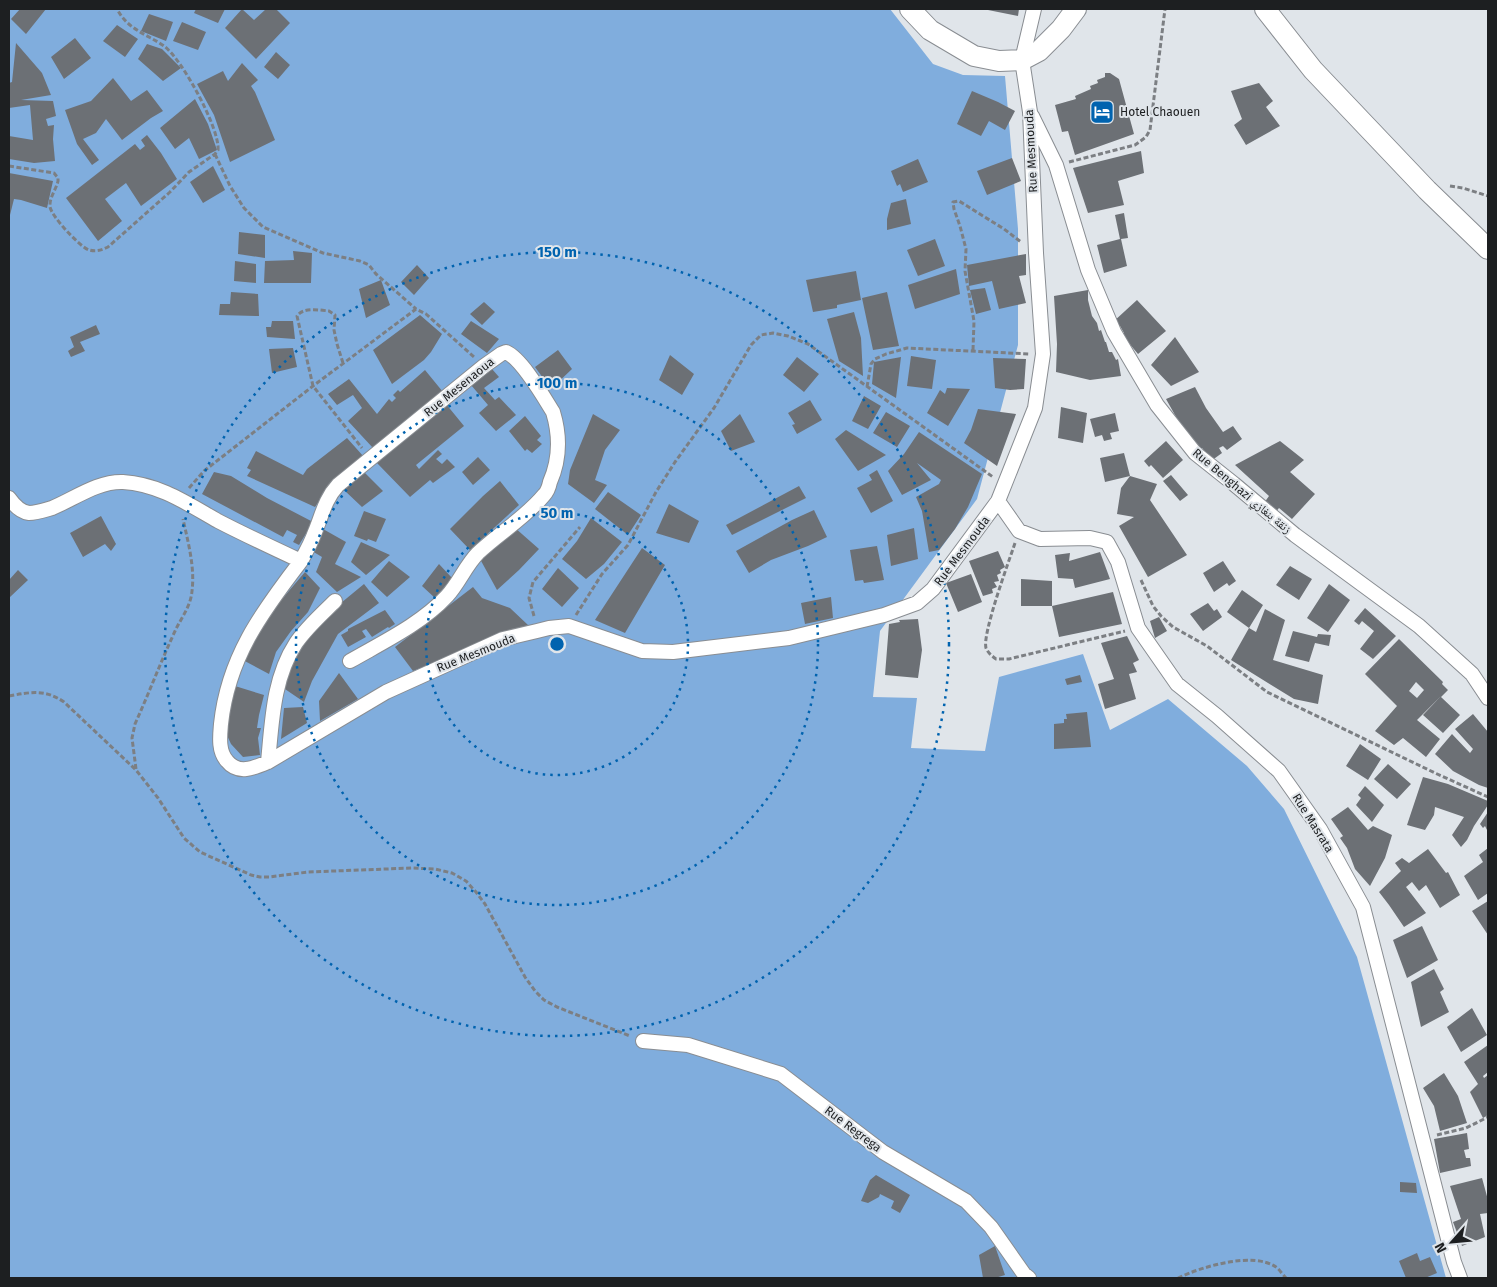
<svg xmlns="http://www.w3.org/2000/svg" width="1497" height="1287" font-family="'Fira Sans','Noto Naskh Arabic',sans-serif">
	<rect width="100%" height="100%" fill="#e0e5ea"/>
	<path fill="#80addd" d="M9 9H890L933 64 963 75 1005 76 1018 229V345L977 499 880 631 873 697 917 698 911 748 985 751 999 677 1083 654 1110 730 1168 699 1247 766 1284 809 1357 957 1446 1278H9Z"/>
	<path fill="#6c7075" fill-rule="evenodd" d="M20 9H46L26 34 11 19Z
		M196 9H225L218 23 194 13Z
		M242 9 254 20 266 9H276L290 23 256 59 225 28Z
		M983 9H1019L1018 16Z
		M149 14 173 22 166 41 141 31Z
		M182 22 206 32 198 50 173 41Z
		M117 25 138 39 125 57 103 41Z
		M75 38 91 58 64 79 51 57Z
		M16 43 42 73 51 95 21 100 53 101 56 116 46 119 48 126 54 125 53 139 55 161 34 163 9 159V136L33 140 30 105 9 108V83L12 82Z
		M147 44 162 49 181 68 163 81 138 59Z
		M276 52 290 65 278 79 264 67Z
		M242 63 258 80 251 86 255 92 275 140 230 162 214 115 197 84 223 71 228 81Z
		M1105 73H1110L1119 79 1134 134 1075 155 1068 131 1062 132 1055 105 1076 99 1075 96 1091 89 1090 86 1098 83 1097 80 1105 77Z
		M113 78 131 101 147 90 163 111 151 118 122 140 106 119 96 133 83 139 99 160 92 165 77 144 65 110 91 101Z
		M1259 83 1273 101 1266 107 1280 126 1246 145 1234 125 1242 119 1231 91Z
		M972 91 998 102 1015 111 1005 130 989 121 981 136 957 124Z
		M195 99 208 124 217 150 199 159 189 138 175 149 160 128Z
		M147 135 161 153 177 179 141 206 126 183 105 199 122 221 98 241 66 198 135 144 140 150 145 146 141 140Z
		M1141 151 1144 173 1118 181 1124 205 1088 213 1073 168Z
		M1012 158 1021 181 987 195 977 171Z
		M918 159 928 182 903 192 900 184 897 186 891 171Z
		M213 166 225 190 203 203 190 182Z
		M9 173 53 181 47 208 21 200 14 199 9 219Z
		M906 199 911 224 887 230V219L891 203Z
		M1124 213 1128 238 1121 239 1127 266 1104 273 1097 245 1120 239 1115 215Z
		M239 232 265 235V258L238 254Z
		M935 239 945 266 918 276 907 250Z
		M293 251 312 253 311 283H264L265 261 294 260Z
		M1026 254V275L1019 276 1026 303 999 309 992 281 969 286 967 265Z
		M235 261 256 264V283L234 281Z
		M417 265 429 278 414 295 401 282Z
		M956 269 960 294 915 309 908 285Z
		M856 271 861 300 837 305V308L813 312 806 280Z
		M381 280 390 305 366 318 359 289Z
		M985 288 991 310 976 314 970 290Z
		M1088 290V300L1092 316 1097 323 1099 331 1101 330 1105 342H1106L1109 352H1112L1116 360 1118 359 1121 376 1090 380 1056 372 1057 344 1054 296Z
		M231 292 258 294 259 316 219 315 220 304H230Z
		M887 292 899 346 873 350 862 298Z
		M1137 300 1166 331 1138 354 1128 342 1123 334 1124 333 1120 326 1118 328 1113 322Z
		M484 302 495 312 482 325 470 314Z
		M854 312 861 338 863 376 839 361 827 319Z
		M420 315 442 334 431 352 424 360 392 384 373 350Z
		M272 321H293L295 339 267 337 266 327H271Z
		M471 321 499 339 487 353 461 334Z
		M96 325 100 334 80 342 85 351 71 357 68 351 74 347 70 337Z
		M1175 337 1199 372 1171 386 1151 365Z
		M293 348 297 367 272 373 269 349Z
		M558 350 572 369 551 389 535 367Z
		M670 355 694 374 682 395 659 380Z
		M911 356 936 360 932 389 907 386Z
		M797 357 819 374 804 392 783 375Z
		M901 357 896 398 872 384 874 362Z
		M993 358 1026 359 1024 389 1010 390 995 388Z
		M492 369 499 377 484 388 495 400 499 397 516 415 496 431 479 413 488 405 471 385Z
		M425 370 443 392 392 432 373 448 348 421 362 408 353 395 337 405 328 394 349 379 377 414 389 399 392 402 396 398 393 395 398 390 400 392Z
		M1195 387 1206 408 1223 432 1233 426 1242 439 1227 450 1223 446 1219 448 1222 453 1211 461 1202 448 1198 450 1180 424 1166 399Z
		M947 388 970 389 948 426 927 413 940 390 945 394Z
		M864 396 881 406 868 429 852 421Z
		M810 400 822 420 797 434 792 425 795 424 788 413Z
		M446 404 464 426 416 465 419 469 438 450 442 454 436 459 442 464 447 459 455 467 433 483 430 480 410 497 377 463 397 444Z
		M1061 407 1087 413 1083 443 1058 438Z
		M978 409 1016 414 997 466 964 443 971 430Z
		M886 412 910 426 897 447 873 433Z
		M1115 413 1119 431 1110 433 1112 439 1104 441 1102 435 1095 437 1090 419Z
		M593 414 620 430 605 450 595 480 607 485 594 503 568 484 570 470Z
		M740 414 755 442 731 451 721 431Z
		M525 416 541 436 537 440 542 444 532 453 527 449 525 451 509 431Z
		M846 430 886 455 858 471 835 439Z
		M919 432 982 474 968 507 955 529 939 550 929 552 922 511 916 497 939 484 941 480 917 463 931 480 902 495 888 471 904 454Z
		M347 438 364 457 331 484 315 507 247 476 251 470 247 468 256 451 303 475 307 469Z
		M1166 441 1183 460 1163 478 1151 465 1149 467 1144 461Z
		M1280 441 1304 460 1290 472 1315 494 1292 519 1279 508 1275 513 1264 503 1269 496 1235 465Z
		M1124 453 1130 476 1157 484 1150 500 1187 555 1148 577 1119 526 1134 517 1117 514 1121 488 1130 476 1105 482 1100 458Z
		M478 457 490 470 473 485 462 472Z
		M877 470 893 501 871 513 857 488 872 480 869 475Z
		M214 472 231 476 267 498 313 522 299 545 293 542 297 535 287 530 283 537 202 494Z
		M364 472 383 491 362 507 344 490Z
		M1171 475 1188 495 1180 501 1163 481Z
		M500 481 519 505 470 550 450 529 483 496Z
		M799 486 806 498 732 535 726 525Z
		M608 492 641 515 628 535 595 509Z
		M669 504 699 521 689 543 656 533Z
		M814 510 827 537 808 546 771 560 749 573 736 551 792 520Z
		M364 511 386 519 376 542 368 539 367 541 354 536Z
		M101 516 116 544 111 551 105 544 83 557 70 533Z
		M591 518 622 542 604 564 586 579 562 559 577 541Z
		M514 527 539 549 519 570 497 590 480 559Z
		M914 528 918 559 891 566 887 535Z
		M323 529 346 542 335 564 361 577 337 592 316 572 322 557 312 551Z
		M361 542 390 555 366 575 351 562Z
		M877 546 884 580 864 583 863 580 855 581 850 550Z
		M642 548 665 565 625 633 595 620Z
		M998 551 1005 567 1000 570 1001 573 997 575 999 581 994 582 997 587 992 589 993 593 983 596 969 561Z
		M1100 552 1110 579 1075 588 1073 579 1058 578 1055 555 1070 553 1069 561Z
		M389 561 410 577 387 597 371 582Z
		M1223 561 1236 581 1229 586 1227 583 1214 592 1203 573Z
		M439 564 452 578 435 598 422 586Z
		M1290 566 1312 579 1299 600 1276 585Z
		M558 568 579 588 562 607 542 589Z
		M18 570 28 580 9 598V580Z
		M305 572 320 588 308 612 291 631 276 652 269 674 241 659 271 612Z
		M971 574 982 602 958 612 946 583Z
		M1021 579 1052 581V606H1021Z
		M364 584 379 603 338 634 312 681 304 702 282 687 288 665 324 617Z
		M1329 584 1350 600 1328 632 1307 618Z
		M473 587 482 598 510 608 528 625 413 671 395 647Z
		M1242 590 1263 605 1249 628 1256 632 1265 609 1285 620 1273 660 1323 675 1318 704 1294 699 1231 660 1249 628 1227 612Z
		M1113 592 1122 624 1059 637 1052 606Z
		M831 597 833 618 805 624 801 603Z
		M1208 603 1214 611 1217 609 1222 617 1203 631 1190 614Z
		M1365 608 1396 636 1373 659 1360 649 1374 631 1362 621 1359 625 1354 621Z
		M385 610 395 624 389 628 388 627 372 637 366 629 362 631 366 637 348 647 341 635 348 631V629Z
		M1159 617 1167 631 1155 638 1150 621Z
		M918 619 922 650 918 678 885 675 889 624 900 622 899 620Z
		M1293 631 1317 637 1318 634 1331 635 1329 646 1315 643 1309 662 1285 656Z
		M1127 636 1139 660 1133 663 1137 672 1129 674 1136 699 1105 709 1098 684 1114 679 1101 643Z
		M1399 639 1443 682 1442 684 1448 690 1441 697 1460 715 1443 733 1423 715 1441 696 1417 720 1440 739 1426 757 1403 738 1394 745 1375 731 1397 706 1365 674ZM1416 682 1424 690 1417 698 1409 691Z
		M339 673 358 699 320 721 319 701Z
		M1080 675 1082 682 1067 685 1065 679Z
		M235 686 264 695 259 715 257 728H261L258 738 260 755 243 757 231 744 225 731Z
		M303 707 307 723 281 739 284 708Z
		M1087 712 1091 747 1054 749V724L1064 723V719H1067L1066 714Z
		M1473 714 1488 732V788L1479 785 1453 771 1435 754 1452 734 1470 753 1473 749 1455 729Z
		M1360 744 1381 759 1368 780 1346 766Z
		M1388 764 1411 784 1397 799 1374 779Z
		M1423 777 1448 784 1488 801V805L1474 826 1467 840 1461 847 1452 835 1464 817 1435 807 1434 815 1425 830 1407 825Z
		M1365 786 1384 805 1372 822 1356 805 1361 798 1358 795Z
		M1348 807 1368 830 1373 826 1392 835 1385 858 1370 886 1355 869 1347 848 1340 838 1343 836 1331 819Z
		M1488 812V832L1485 826 1483 828 1480 824Z
		M1488 848V893L1478 900 1464 876 1483 862 1479 855Z
		M1428 849 1446 873 1448 872 1460 895 1440 908 1426 885 1419 891 1412 882 1406 887 1426 913 1404 927 1389 905 1379 892 1401 871 1395 863 1402 858 1409 863Z
		M1488 901V935L1472 911Z
		M1422 926 1438 960 1407 978 1393 940Z
		M1434 969 1444 989 1440 992 1449 1012 1421 1027 1411 982Z
		M1472 1008 1487 1035 1461 1052 1447 1027Z
		M1488 1045V1072L1483 1076 1484 1078 1488 1075V1115L1483 1118 1470 1092 1478 1084 1464 1062Z
		M1444 1073 1458 1096 1467 1123 1440 1131 1434 1106 1423 1088Z
		M1467 1133 1469 1149 1464 1150 1466 1158H1470L1471 1166 1440 1173 1434 1139Z
		M876 1175 910 1195 900 1213 891 1208 894 1201 880 1194 879 1197 868 1203 861 1201 870 1180Z
		M1482 1178 1488 1200V1213L1480 1214 1485 1237 1462 1246 1453 1222 1461 1219 1450 1186Z
		M1400 1182 1416 1183 1417 1193 1400 1192Z
		M995 1246 1005 1275 995 1278H983L979 1255Z
		M1417 1253 1420 1261 1430 1257 1437 1273 1425 1278H1406L1399 1261Z"/>
	<g fill="none" stroke-linecap="round" stroke-linejoin="round">
		<g stroke="#898d92" stroke-width="16">
			<path id="street" d="M1032 116 1056 165 1088 270 1114 332 1157 405 1195 453 1234 484 1295 535 1419 626 1472 674 1488 698
				M9 498C14 505 20 512 29 513 37 513 45 510 52 508 74 499 98 481 123 482 159 484 188 504 218 521 245 535 273 548 301 561 261 613 228 658 221 724 220 736 218 751 227 761 238 775 254 768 268 762L386 692 503 639 537 631 549 628 569 626 642 651 673 652 789 638 884 615 917 603 933 589 998 501 1035 408 1043 354 1036 253 1030 112 1022 60 1034 9
				M998 501 1019 531 1040 539 1090 538 1107 542 1118 562 1138 628 1177 684 1217 716 1279 771 1320 829 1363 907 1454 1262 1460 1278
				M301 561C306 552 311 543 315 532 322 515 325 499 338 485L484 366 501 354 506 352C522 359 543 396 553 412 560 435 560 459 550 482 549 487 547 492 544 495 525 518 499 533 478 553 466 565 459 583 447 596 421 624 383 642 350 661
				M268 762C272 722 273 678 296 643 307 627 322 614 335 601
				M643 1041 688 1045 781 1074 883 1152 966 1201 991 1227 1024 1274 1029 1278"/>
		</g>
		<g stroke="#898d92" stroke-width="22">
			<path id="secondary" d="M910 9 930 30 974 56 999 61 1022 60 1039 51 1061 29 1076 9
				M1265 9 1313 70 1427 190 1488 249"/>
		</g>
		<path stroke="#7c7f83" stroke-width="3" stroke-dasharray="5 2.5" stroke-linecap="butt" d="M215 154 230 186 244 208 263 227 323 253 360 261 369 265 376 274 416 309
			M1069 162 1135 145 1146 137 1150 130 1165 9
			M9 166 54 173 58 178V181C56 190 49 198 50 207 52 217 80 247 89 250 96 252 102 250 108 247L170 192 189 172 215 154 218 150C220 129 182 59 164 46 147 34 128 30 117 9
			M1450 186 1463 188 1488 196
			M973 350 974 321 965 271 966 249 960 226 954 209 953 202 959 201 1004 229 1021 242
			M343 363 337 344 334 330 335 315 329 311C319 310 303 307 297 316L313 386 362 448
			M867 387 871 364 875 359 886 354 907 348 1030 354
			M189 488 204 471 313 386 416 309 426 314 474 357
			M1015 543C1009 561 982 634 986 648 988 653 992 656 996 659H1009L1125 631
			M1141 580 1153 606 1161 616 1173 627 1207 646 1267 692 1435 773 1488 797
			M576 615 602 574 628 545 656 492 675 462 714 408 751 345 761 335 773 333 788 336 808 344 993 477
			M534 616 529 598 533 582 580 527
			M9 696C31 692 45 689 64 702L136 770 158 798 184 838 200 852 251 875 260 877H269L308 872 412 868 435 869 452 873 466 881 476 892 485 904 525 977 535 991 544 1000 557 1007 630 1036
			M136 769 132 738 135 724C149 693 161 661 176 629 182 617 191 605 192 591 195 567 188 542 183 519
			M1437 1135 1466 1128 1488 1117
			M1178 1278C1201 1267 1253 1251 1276 1267 1279 1269 1283 1275 1286 1278"/>
		<use href="#street" stroke="#fff" stroke-width="14"/>
		<use href="#secondary" stroke="#fff" stroke-width="20"/>
	</g>
	<g fill="none" stroke="#0063af" stroke-width="2.5" stroke-dasharray="2.5 5">
		<circle cx="557" cy="644" r="131"/>
		<circle cx="557" cy="644" r="261"/>
		<circle cx="557" cy="644" r="392"/>
	</g>
	<defs>
		<g id="hotel-square" transform="scale(1.25)"><rect x="-9" y="-9" width="18" height="18" rx="4" fill="#0063af" stroke="#e0e5ea"/><path d="M-6-4.5h1.5V1H6V5H4.5V3h-9V5H-6ZM-4 0a1.8 1.8 0 1 1 3.6 0ZM.5 0V-2.5h3Q6-2.5 6 0Z" fill="#fff"/></g>
	</defs>
	<g fill-rule="evenodd">
		<use href="#hotel-square" x="1102" y="112"/>
	</g>
	<g text-anchor="middle" stroke-width="4" stroke-linejoin="round" paint-order="stroke">
		<g font-size="12" fill="#1d1f21" stroke="#e0e5ea" text-anchor="start">
			<text x="1120" y="116">Hotel Chaouen</text>
		</g>
		<g font-size="12" fill="#1d1f21" stroke="#e0e5ea">
			<text transform="translate(1031 151) rotate(-93)" y="4">Rue Mesmouda</text>
			<text transform="translate(459 387) rotate(-39)" y="4">Rue Mesenaoua</text>
			<text transform="translate(1242 491) rotate(40)" y="4">Rue Benghazi زنقة بنغازي</text>
			<text transform="translate(962 551) rotate(-53)" y="4">Rue Mesmouda</text>
			<text transform="translate(476 653) rotate(-22)" y="4">Rue Mesmouda</text>
			<text transform="translate(1313 823) rotate(58)" y="4">Rue Masrata</text>
			<text transform="translate(853 1129) rotate(37)" y="4">Rue Regrega</text>
		</g>
	</g>
	<circle cx="557" cy="644" r="8" fill="#0063af" stroke="#e0e5ea" stroke-width="2.5"/>
	<g font-size="15" text-anchor="middle" font-weight="bold" fill="#0063af" stroke="#e0e5ea" stroke-width="4" stroke-linejoin="round" paint-order="stroke">
		<text x="557" y="257">150 m</text>
		<text x="557" y="388">100 m</text>
		<text x="557" y="518">50 m</text>
	</g>
	<rect width="1497" height="1287" fill="none" stroke="#1d1f21" stroke-width="20"/>
	<g transform="translate(1452 1242) rotate(243)" stroke="#e0e5ea" stroke-width="4" paint-order="stroke">
	<path d="M0-4L9 19L0 12L-9 19Z" fill="#1d1f21"/>
	<text y="-8" font-size="14" font-weight="bold" text-anchor="middle" fill="#1d1f21">N</text>
	</g>
</svg>
